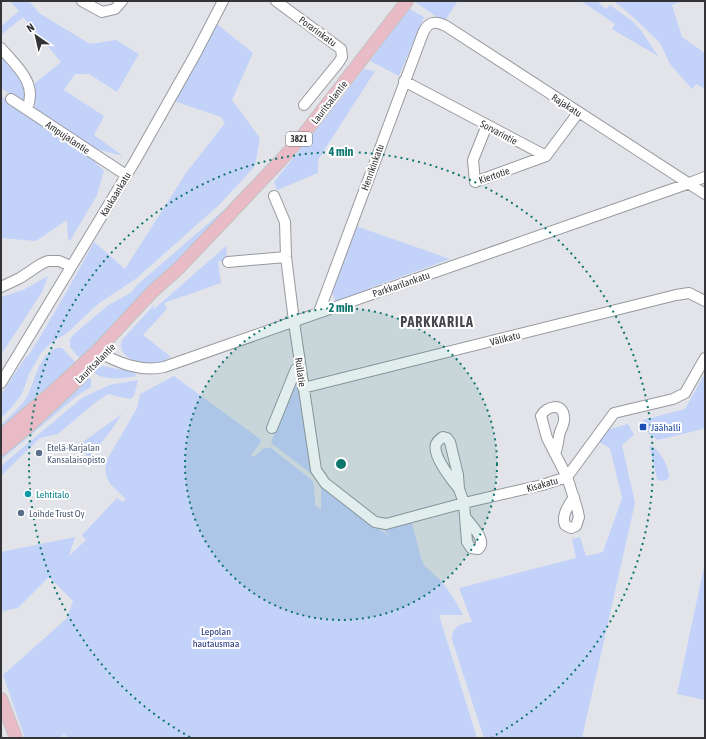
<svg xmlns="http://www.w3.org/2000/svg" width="706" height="739" font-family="'Asap Condensed',sans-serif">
	<rect width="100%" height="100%" fill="#e2e4ea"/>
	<path fill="#c3d2f9" d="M10 1H29L39 13 90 44 116 40 139 54 117 92 89 74H75L64 90 104 116 94 135 123 156 92 148 35 110V83L61 62 23 17 1 35V26L19 11Z
		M414 1H458L444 22Z
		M581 1H597L606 9 610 5 632 21 640 29 658 56 612 29 615 24Z
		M614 1H683L672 5 682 37 705 53V89L696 84 692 89 670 64 660 43 634 18Z
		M408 8 424 17 399 76 370 61Z
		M217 24 253 53 232 100 260 138 255 166 220 204 137 278 98 304 67 333 51 343 41 353 29 374 22 394 11 408 1 418V394L28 354 27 358C51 320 73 281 94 242L125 269 186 173 225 123 221 117 174 101Z
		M1 53 25 80 26 94 24 104 1 88Z
		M364 69 375 71 318 160V173L277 190 274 182Z
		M1 96 89 156 104 171 97 195 70 241 68 239 67 220 36 241 1 238Z
		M244 189 245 192 81 360 70 347V340L73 335 107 306 132 292 137 285 225 209Z
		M356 226 450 259 370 288 365 293 336 302 332 292Z
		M226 246 227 260 218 262 221 283 164 303 167 309 143 335 171 357C166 359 161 363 156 364 143 367 115 357 122 340L155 304 153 310Z
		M48 276 42 292 1 355V297L23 290Z
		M57 348H62L77 364 1 429V425C9 417 18 409 25 400 36 383 36 356 57 348Z
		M102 366 135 372 136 376C123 379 102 381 92 371L96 368Z
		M705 373V426L703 429 658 440 649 434 643 420 685 409Z
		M296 374 313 475 271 443Z
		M87 376 91 379V387L78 395 1 460V454Z
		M174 376 260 439 261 442 251 455 254 457 264 448H271L313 481 315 498V505L321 510V487L350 509 392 538 383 529 412 523 421 558 424 565 443 583 453 597 463 615H439L477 738H68L64 734 60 738H25L3 675 67 618 73 601 49 577 18 608 4 611 1 613V552L75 537 69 556 86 540 82 535 117 498 123 502 126 499C113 487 101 480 107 460L137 408 140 394Z
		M138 380 134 396 130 399 108 394 96 402 58 434 40 438 1 476V466L82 398 109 385Z
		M122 414 110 432 89 457 76 447Z
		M628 424 634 435 622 445 635 503 582 738H484L452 640C452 627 460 623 472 622L459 588 576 558 572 539 580 537 586 556 603 552 622 498 610 448 599 442 607 430Z
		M649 445C660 449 669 466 669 478L666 480 660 481 657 479Z
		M705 562V700L677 694Z"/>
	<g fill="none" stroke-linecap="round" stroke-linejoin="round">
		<g stroke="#96999e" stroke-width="12">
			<path id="minor" d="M82 1 102 12 115 9 122 1
				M276 1 341 49 342 57 339 62 304 105
				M1 48C17 67 38 83 27 109
				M404 81 546 156 578 113
				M11 99 126 175
				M487 125 473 160 475 182 546 156
				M274 196 285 222 286 257 295 329 316 470 325 483 375 522 386 524 464 503 542 485 567 477 614 413 673 399 685 393 705 358
				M228 262 286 257
				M1 287 20 278 41 264 48 261H59L71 266
				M319 312 423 33C428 22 435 20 446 26L705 194
				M97 351C118 363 140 372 164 367L687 184 705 177
				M1 383 135 161 196 53 223 1
				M303 388 676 295 689 293 705 301
				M272 428 296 369 300 367
				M555 454C558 447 558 439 560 432 562 427 565 423 564 417 563 402 546 406 541 416L547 438 567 477 577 508 579 517 576 526 571 528 565 525C561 515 569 505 574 497
				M459 489C452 480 432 456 436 444 438 440 440 439 443 437L447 438 450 442 458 475 459 489 464 503 467 542 471 548 478 549C488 541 471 525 466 518"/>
		</g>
		<g stroke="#c2c2c3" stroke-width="14">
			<path id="major" d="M1 436 57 388 97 351 152 292 179 268 282 159 304 134 407 1
				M1 449 29 426 82 376
				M1 699 16 738"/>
		</g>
		<use href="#minor" stroke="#fff" stroke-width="10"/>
		<use href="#major" stroke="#e9bbc6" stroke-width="12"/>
	</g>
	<circle cx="341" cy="464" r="156" fill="#0f766e" fill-opacity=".12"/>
	<g fill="none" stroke="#0f766e" stroke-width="2" stroke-dasharray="2 4">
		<circle cx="341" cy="464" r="156"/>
		<path d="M190 737A312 312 0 1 1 492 737"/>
	</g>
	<rect fill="#1a4fb4" stroke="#fff" stroke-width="1.5" x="639" y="423" width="8" height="8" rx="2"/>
	<g fill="#5c6f8a" stroke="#fff" stroke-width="1.5">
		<circle cx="39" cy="453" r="4"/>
		<circle cx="21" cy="513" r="4"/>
	</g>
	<circle fill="#0f9aa8" stroke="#fff" stroke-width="1.5" cx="28" cy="494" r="4"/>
	<g text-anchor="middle" stroke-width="4" stroke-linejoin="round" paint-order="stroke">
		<rect fill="#fff" stroke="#717173" stroke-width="1" x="286" y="132" width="26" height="14" rx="3"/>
		<g font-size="9" font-weight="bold" fill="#343437">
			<text x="299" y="142">3821</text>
		</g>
		<g font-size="10" fill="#343437" stroke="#fff">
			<text transform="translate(318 31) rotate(36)" y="4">Porarinkatu</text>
			<text transform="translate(329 102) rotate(-52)" y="4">Lauritsalantie</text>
			<text transform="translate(567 105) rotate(33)" y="4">Rajakatu</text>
			<text transform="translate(499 132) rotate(28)" y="4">Sorvarintie</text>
			<text transform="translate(68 137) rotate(34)" y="4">Ampujalantie</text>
			<text transform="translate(372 167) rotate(-70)" y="4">Henrikinkatu</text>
			<text transform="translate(494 175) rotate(-19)" y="4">Kiertotie</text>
			<text transform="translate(115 194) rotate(-59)" y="4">Kaukaankatu</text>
			<text transform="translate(401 284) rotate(-19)" y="4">Parkkarilankatu</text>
			<text transform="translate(505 338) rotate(-14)" y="4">Välikatu</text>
			<text transform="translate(95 363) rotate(-45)" y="4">Lauritsalantie</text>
			<text transform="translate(301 372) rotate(82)" y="4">Rullatie</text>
			<text transform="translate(542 484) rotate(-16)" y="4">Kisakatu</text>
		</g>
		<g font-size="10" fill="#164399" stroke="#fff" text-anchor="start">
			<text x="651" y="431">Jäähalli</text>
		</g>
		<g font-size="10" fill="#4e5e75" stroke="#fff" text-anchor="start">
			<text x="47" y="451">Etelä-Karjalan<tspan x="47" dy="12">Kansalaisopisto</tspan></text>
			<text x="29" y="517">Loihde Trust Oy</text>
		</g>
		<g font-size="10" fill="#0d838f" stroke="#fff" text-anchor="start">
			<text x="36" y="498">Lehtitalo</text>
		</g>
		<g font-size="10" fill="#22327c" stroke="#fff">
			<text x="216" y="635">Lepolan<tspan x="216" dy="12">hautausmaa</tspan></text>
		</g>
		<g font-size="14" font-weight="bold" letter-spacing="1" fill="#46484d" stroke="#fff">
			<text x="437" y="327">PARKKARILA</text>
		</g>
	</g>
	<circle cx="341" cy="464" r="6" fill="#0f766e" stroke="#fff" stroke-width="2"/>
	<g font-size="12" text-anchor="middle" font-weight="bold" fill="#0f766e" stroke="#fff" stroke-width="4" stroke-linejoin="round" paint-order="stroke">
		<text x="341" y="156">4 min</text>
		<text x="341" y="312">2 min</text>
	</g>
	<rect width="706" height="739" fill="none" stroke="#343437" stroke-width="4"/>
	<g transform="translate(36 36) rotate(326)" stroke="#ffffff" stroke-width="3" paint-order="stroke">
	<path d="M0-3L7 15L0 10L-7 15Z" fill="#343437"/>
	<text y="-6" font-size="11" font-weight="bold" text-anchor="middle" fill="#343437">N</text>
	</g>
</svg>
